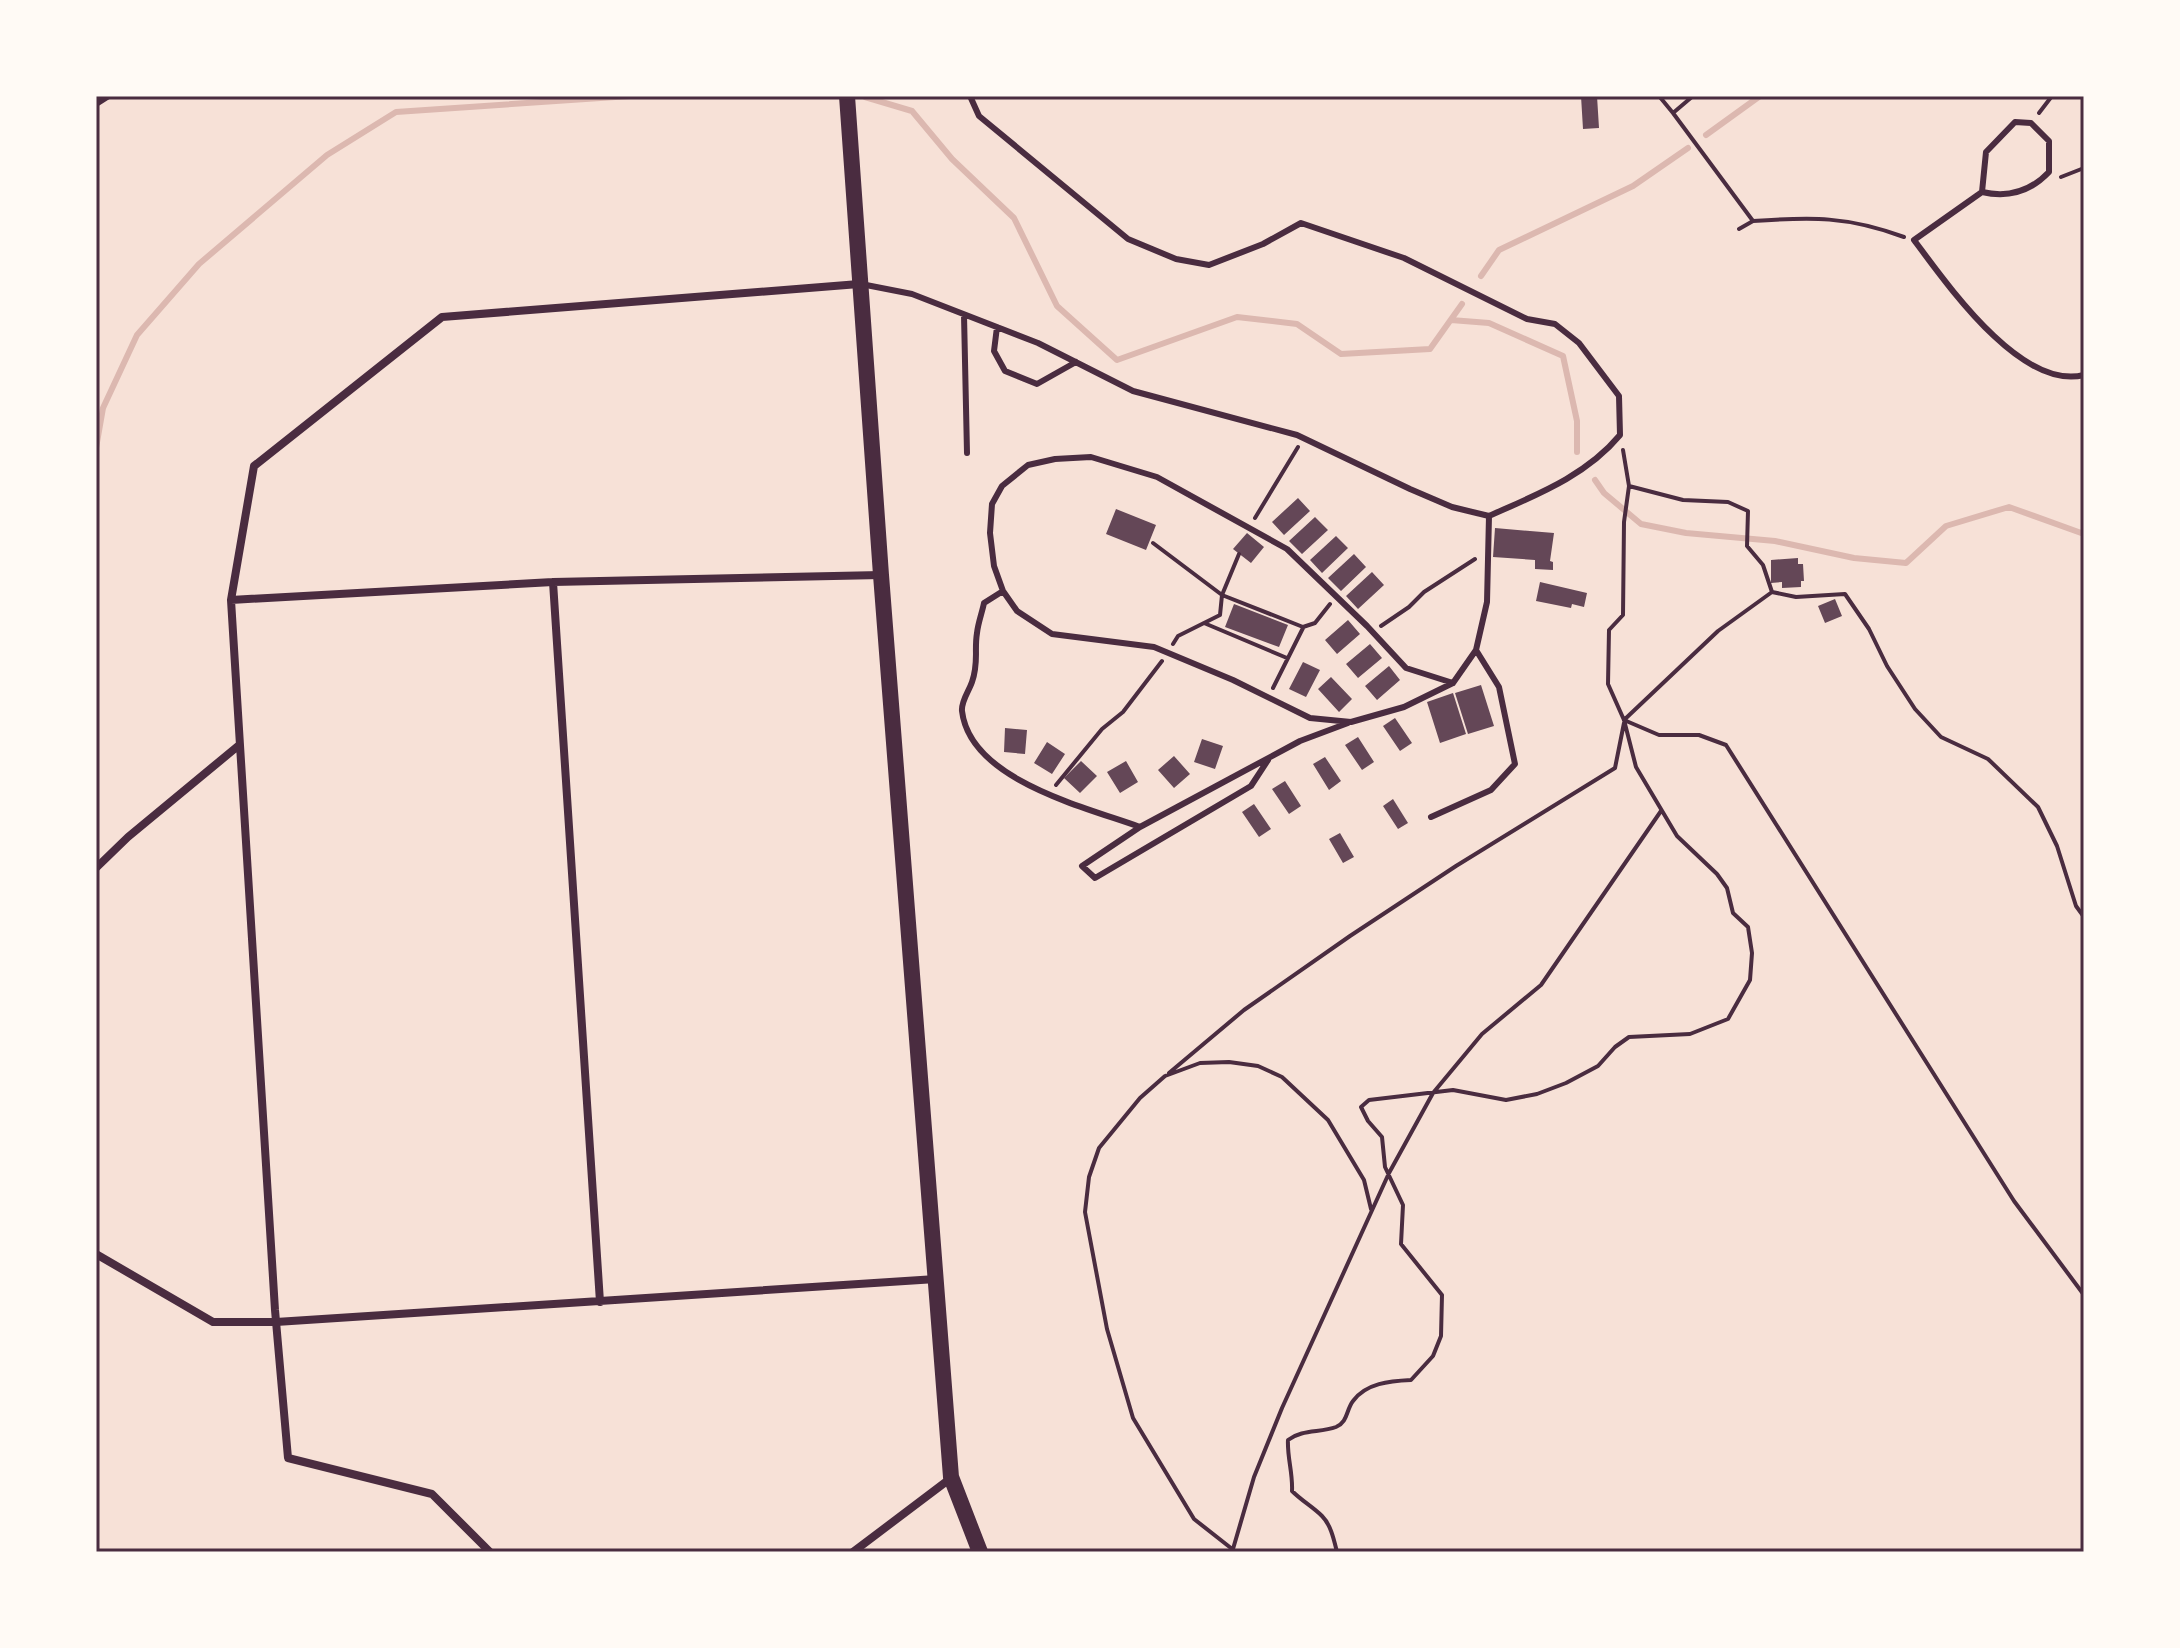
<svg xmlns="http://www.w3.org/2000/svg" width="2180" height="1648" font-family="'Open Sans',sans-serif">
	<rect width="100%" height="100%" fill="#f7e1d7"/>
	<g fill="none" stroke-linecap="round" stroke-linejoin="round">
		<path stroke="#dcb8b0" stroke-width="6" d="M865 97 912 111 952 159 1014 218 1057 306 1117 360 1237 317 1297 324 1341 354 1430 349 1462 304
			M1706 135 1760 96
			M1481 276 1499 250 1633 186 1688 148
			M1451 320 1489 323 1563 356 1577 421V452
			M96 448 103 408 137 335 199 264 327 155 396 112 630 96
			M1595 480 1604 493 1641 524 1686 533 1775 541 1854 558 1906 563 1946 526 2009 507 2084 534"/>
	</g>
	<path fill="#644757" d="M1581 96H1597L1599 128 1583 129Z
		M1298 498 1310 511 1284 535 1272 522Z
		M1116 509 1156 525 1146 550 1106 534Z
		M1315 517 1328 530 1302 554 1289 541Z
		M1495 528 1554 533 1550 561 1553 562V570L1535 569V560L1493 557Z
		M1247 533 1264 547 1251 563 1233 549Z
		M1336 536 1348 548 1322 573 1310 560Z
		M1354 554 1366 567 1341 591 1328 578Z
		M1798 558V564H1803L1804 581H1801V587L1782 588V582L1771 583V560Z
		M1372 572 1384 585 1358 609 1346 596Z
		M1540 582 1587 593 1584 607 1572 604 1571 608 1536 601Z
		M1835 599 1842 616 1825 623 1818 606Z
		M1234 604 1288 625 1279 647 1225 627Z
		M1348 620 1360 634 1337 654 1325 640Z
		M1370 644 1382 658 1358 678 1346 664Z
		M1303 662 1320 670 1306 697 1289 689Z
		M1389 666 1400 680 1377 700 1365 686Z
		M1331 677 1352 699 1339 712 1318 689Z
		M1481 685 1494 726 1468 734 1455 693Z
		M1453 693 1466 734 1440 743 1427 702Z
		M1395 718 1412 743 1400 751 1383 726Z
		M1005 728 1027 730 1025 754 1004 752Z
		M1358 737 1374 762 1362 770 1345 745Z
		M1202 739 1223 746 1215 769 1194 762Z
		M1047 742 1065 754 1052 774 1034 763Z
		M1174 756 1190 774 1174 788 1158 770Z
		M1325 757 1341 781 1329 790 1313 764Z
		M1081 761 1097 776 1080 793 1064 778Z
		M1126 761 1138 782 1120 793 1107 772Z
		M1285 781 1301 806 1289 814 1272 789Z
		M1393 799 1408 823 1398 829 1383 806Z
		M1254 804 1271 829 1259 837 1242 812Z
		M1340 833 1354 857 1343 863 1329 839Z"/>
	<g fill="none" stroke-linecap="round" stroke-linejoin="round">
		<path stroke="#4a2c40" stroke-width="4" d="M1659 96 1673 113
			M1693 96 1673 113 1753 221 1739 229
			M2039 113 2052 96
			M2061 177 2084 168
			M1753 221C1812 217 1847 216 1904 237
			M1629 486 1683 500 1728 502 1748 511 1747 546 1763 565 1772 592 1796 597 1845 594 1869 629 1887 666 1915 709 1941 737 1988 759 2038 807 2057 846 2076 906 2084 917
			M1255 518 1298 447
			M1153 543 1222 595 1303 627 1315 623 1330 604
			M1204 623 1287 658
			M1381 626 1409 607 1424 592 1475 559
			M1173 644 1178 636 1220 615 1222 595 1239 554
			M1273 688 1303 628
			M1624 720 1659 735H1699L1726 745 2014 1201 2084 1295
			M1624 720 1718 631 1772 592
			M1056 785 1102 729 1123 712 1162 661
			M1169 1073 1244 1010 1350 936 1456 866 1615 768 1624 723
			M1233 1549 1254 1477 1282 1408 1389 1173 1433 1093 1482 1034 1541 985 1661 811
			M1236 1552 1194 1519 1133 1418 1107 1329 1085 1212 1089 1177 1099 1148 1140 1098 1165 1076 1200 1063 1229 1062 1258 1066 1282 1077 1328 1120 1364 1180 1371 1209
			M1337 1552C1334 1540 1331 1525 1322 1516 1313 1507 1302 1501 1292 1491 1293 1473 1287 1457 1288 1440 1302 1429 1320 1433 1336 1427 1348 1422 1346 1410 1353 1401 1366 1383 1390 1381 1411 1380L1433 1356 1441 1336 1442 1295 1401 1244 1403 1205 1385 1167 1382 1137 1368 1121 1361 1107 1369 1100 1453 1090 1506 1100 1537 1094 1566 1083 1598 1066 1615 1047 1629 1037 1690 1034 1728 1019 1750 980 1752 953 1748 927 1733 913 1727 888 1717 874 1677 836 1636 767 1624 720 1608 684 1609 630 1623 615 1624 522 1629 486 1623 450"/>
		<path stroke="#4a2c40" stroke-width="6" d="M970 96 979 116 1128 239 1176 259 1209 265 1263 244 1301 223 1404 258 1527 319 1555 324 1579 343 1619 396 1620 435C1586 476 1536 495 1489 516
			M1982 192 1986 152 2015 122 2031 123 2049 141V172C2031 191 2008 198 1982 192L1914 240C1947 284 2021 391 2084 375
			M861 284 912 294 1038 343 1133 391 1297 435 1410 489 1452 507 1489 516
			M964 315 967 453
			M997 327 994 351 1005 371 1037 384 1076 362
			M1003 591 984 603C982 613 978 623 977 633 974 651 979 662 972 682 969 691 961 701 962 711 970 780 1085 807 1140 827
			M1453 683 1406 668 1367 626 1287 549 1157 477 1091 457 1055 459 1028 465 1002 486 992 504 990 533 994 566 1003 591 1017 611 1052 634 1154 647 1233 680 1310 718 1351 722 1404 707 1453 683 1476 650 1487 602 1489 516
			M1268 760 1251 786 1095 878 1082 866 1140 827 1300 741 1348 723
			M1431 817 1491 790 1515 764 1499 687 1476 650"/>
		<path stroke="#4a2c40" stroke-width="8" d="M96 103 107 96
			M553 582 600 1302
			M231 600 553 582 881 575
			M96 868 128 837 238 746
			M96 1254 213 1322H276L936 1279
			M490 1552 432 1494 288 1458 275 1310 231 600 254 466 442 317 859 284
			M853 1552 951 1478"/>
		<path stroke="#4a2c40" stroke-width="16" d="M847 96 881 575 951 1477 980 1552"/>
	</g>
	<rect width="2180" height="1648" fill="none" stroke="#fffaf5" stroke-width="196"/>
	<rect x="98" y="98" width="1984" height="1452" fill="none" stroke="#4a2c40" stroke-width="3"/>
</svg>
